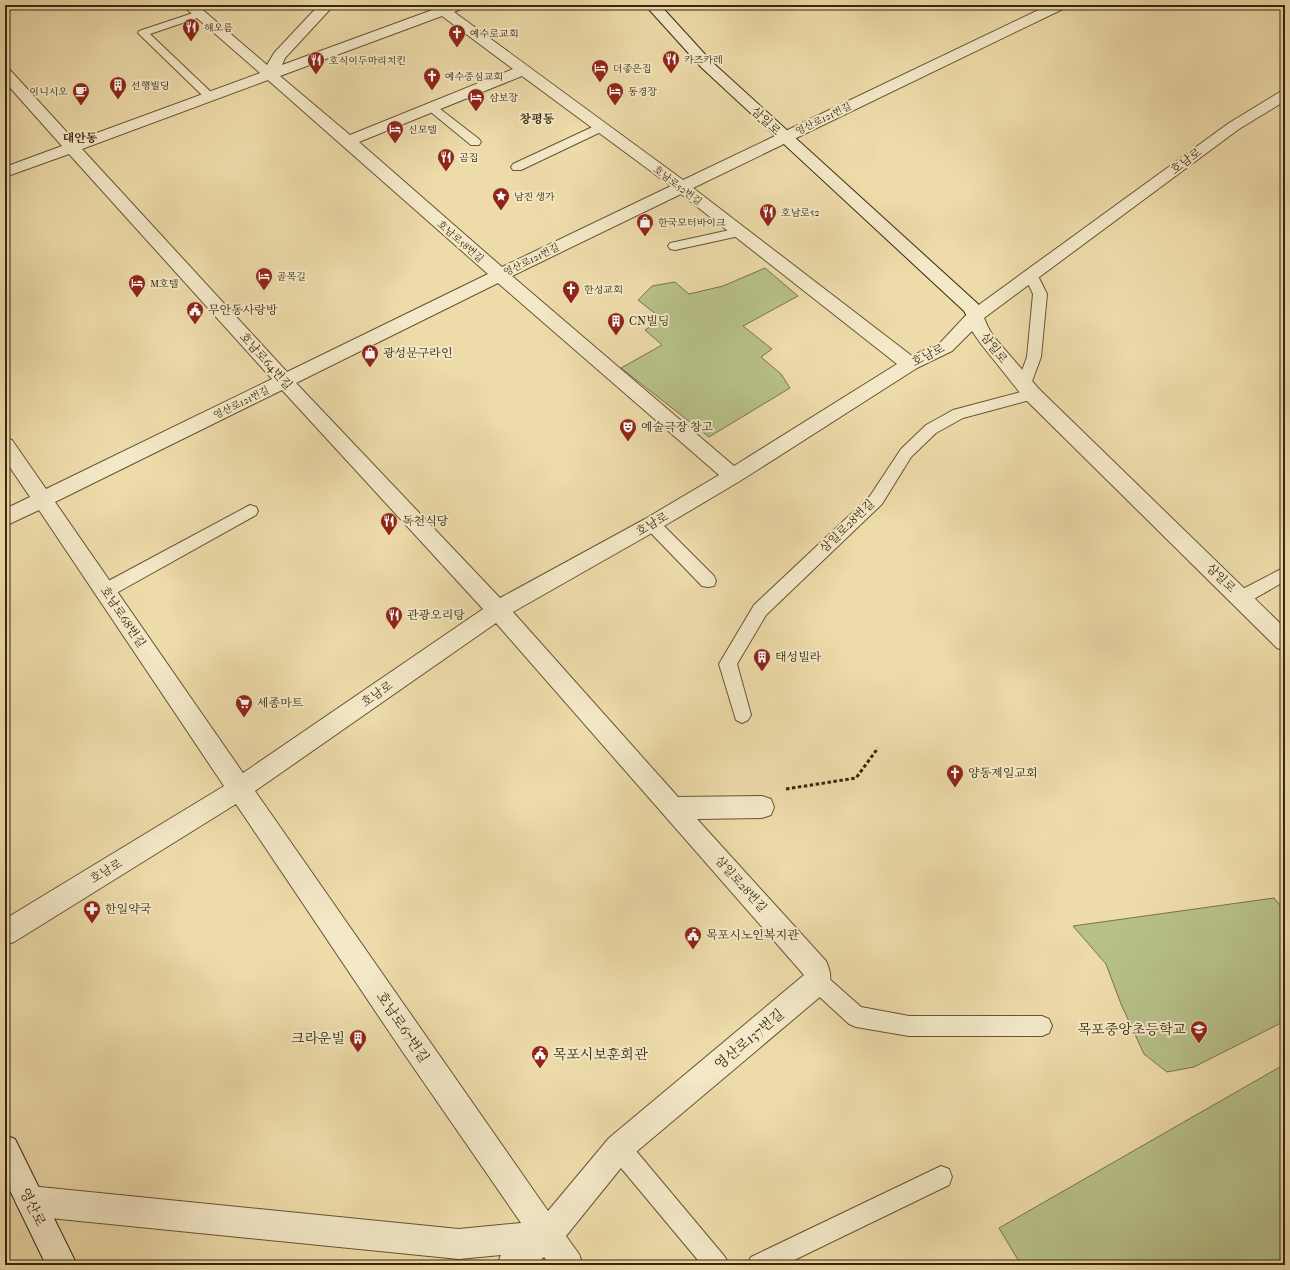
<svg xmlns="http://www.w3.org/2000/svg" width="1290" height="1270" font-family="'IM FELL French Canon','Noto Serif KR',serif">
	<rect width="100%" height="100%" fill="#eddba9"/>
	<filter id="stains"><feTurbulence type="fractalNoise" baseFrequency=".005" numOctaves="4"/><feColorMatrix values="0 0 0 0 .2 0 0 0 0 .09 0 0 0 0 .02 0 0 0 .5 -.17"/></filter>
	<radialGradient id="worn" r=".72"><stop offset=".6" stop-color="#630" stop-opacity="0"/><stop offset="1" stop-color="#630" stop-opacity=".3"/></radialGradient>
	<path fill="#b7c089" stroke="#78744c" d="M765 268 798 296 743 326 772 349 761 357 781 374 790 388 709 437 621 368 662 345 645 330 662 319 638 300 652 286 675 282 689 294 723 286Z
		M1274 898 1285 911V1021L1194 1067 1167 1072 1144 1054 1121 1004 1106 964 1073 926Z
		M1285 1064V1265H1021L999 1228Z"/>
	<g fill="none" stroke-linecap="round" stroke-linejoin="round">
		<g stroke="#665435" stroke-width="2">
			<path id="lane" d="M199 11 203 12 204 14 203 16 150 34 213 94 215 96 213 98H205L138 33 139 31Z
				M431 104 435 105 479 139 481 142 479 145H471L427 109 425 107 427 105Z
				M601 123 605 124 607 127 605 130 521 170H513L511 167 513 164Z
				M739 228 744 229 745 232 744 235 675 250 670 249 668 246 670 243 675 242Z
				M1031 271 1036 272 1047 294 1041 357 1031 384 1029 388 1024 389 1019 388 1017 384 1027 357 1033 294 1024 275 1026 272Z
				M1032 389 1037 390 1039 394 1037 398 963 418 936 433 911 457 882 504 766 615 737 664 751 715 748 720 742 723 736 720 719 664 754 605 870 496 901 449 926 425 953 410Z
				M250 505 256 507 258 511 256 515 111 596 105 598 99 596 97 591 99 586Z
				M652 518 658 520 714 576 716 581 714 586 708 587 702 586 646 528 644 524 646 520Z
				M1285 567V581L1247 603 1241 605 1235 603 1233 598 1235 593Z
				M818 972 825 975 861 1007 909 1016H1042L1049 1019 1052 1026 1049 1033 1042 1036H909L856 1027 849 1024 811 989 808 982 811 975Z
				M619 1137 627 1140 725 1257 729 1265H702L611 1156 608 1148 611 1140Z
				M941 1166 949 1169 952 1177 949 1185 784 1265H747L751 1257Z"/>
		</g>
		<g stroke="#665435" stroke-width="2">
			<path id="street" d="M182 5H197L267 65 274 53 319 5H334L285 58 282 65 446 5H462L461 9 454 12 683 180 1049 5H1067L1065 8 693 188 912 356 940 343 969 312 1229 123 1280 92 1285 91V101L1239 129 984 318 988 327 993 336 1039 389 1285 628V651L1277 648 1025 399 981 344 972 331 952 351 917 368 740 481 659 529 513 612 678 797 762 796 771 799 774 807 771 815 762 818 697 819 826 961C831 972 832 980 827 991L629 1158 566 1236 579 1254 583 1265H550L544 1257 535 1265H497L501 1255 459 1259 30 1216 20 1211 15 1201 20 1191 30 1186 459 1229 521 1223 398 1045 236 804 14 942 5 945V919L224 786 39 510 5 526V509L30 497 5 460V438L12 440 46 489 272 379 69 154 5 177V167L62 146 5 82V69L10 70 75 141 260 73ZM442 16 513 69 350 135 280 76ZM522 76 671 186 502 267 359 142ZM268 80 488 274 287 372 82 149ZM681 194 897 364 734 466 512 276ZM498 283 719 475 645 519 500 598 296 383ZM282 390 483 609 243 773 55 502ZM496 623 804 975 609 1138 548 1211 255 791Z"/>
		</g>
		<g stroke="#39270e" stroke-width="2">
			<path id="secondary" d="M645 5H660L712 62 978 304 984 316 981 320 975 322 969 320 964 311 702 68Z
				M5 1135 15 1139 77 1265H46L5 1180Z"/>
		</g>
		<path stroke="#39270e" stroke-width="3" stroke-dasharray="3.5 2.5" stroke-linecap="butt" d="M786 789 856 778 878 748"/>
		<use href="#lane" fill="#f3e8c7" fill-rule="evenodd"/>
		<use href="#street" fill="#f3e8c7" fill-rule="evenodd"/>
		<use href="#secondary" fill="#f3e8c7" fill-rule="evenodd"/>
	</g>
	<defs>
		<g id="restaurant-pin" transform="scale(0.9)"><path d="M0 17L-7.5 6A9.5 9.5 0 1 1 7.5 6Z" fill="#8f2418" stroke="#f3e8c7"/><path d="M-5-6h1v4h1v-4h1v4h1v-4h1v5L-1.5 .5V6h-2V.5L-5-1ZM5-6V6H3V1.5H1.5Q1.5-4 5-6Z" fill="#fff"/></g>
		<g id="church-pin" transform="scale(0.9)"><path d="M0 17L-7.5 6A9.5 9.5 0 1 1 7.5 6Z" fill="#8f2418" stroke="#f3e8c7"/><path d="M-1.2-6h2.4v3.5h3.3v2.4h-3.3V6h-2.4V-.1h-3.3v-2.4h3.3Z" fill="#fff"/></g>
		<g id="hotel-pin" transform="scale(0.9)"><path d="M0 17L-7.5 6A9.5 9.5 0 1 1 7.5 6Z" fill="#8f2418" stroke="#f3e8c7"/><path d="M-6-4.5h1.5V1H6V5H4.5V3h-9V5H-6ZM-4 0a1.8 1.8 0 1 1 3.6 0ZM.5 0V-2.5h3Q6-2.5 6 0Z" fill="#fff"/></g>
		<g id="building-pin" transform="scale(0.9)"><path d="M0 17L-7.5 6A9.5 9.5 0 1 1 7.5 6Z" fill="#8f2418" stroke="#f3e8c7"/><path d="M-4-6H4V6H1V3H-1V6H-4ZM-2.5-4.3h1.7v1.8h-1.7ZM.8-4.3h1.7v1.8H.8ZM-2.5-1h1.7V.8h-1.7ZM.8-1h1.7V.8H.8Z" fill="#fff"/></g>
		<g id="cafe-pin" transform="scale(0.9)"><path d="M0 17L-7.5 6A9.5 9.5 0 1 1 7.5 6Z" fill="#8f2418" stroke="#f3e8c7"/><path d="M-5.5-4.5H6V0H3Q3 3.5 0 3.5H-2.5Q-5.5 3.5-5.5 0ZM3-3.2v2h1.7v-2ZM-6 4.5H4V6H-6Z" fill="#fff"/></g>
		<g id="sight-pin" transform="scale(0.9)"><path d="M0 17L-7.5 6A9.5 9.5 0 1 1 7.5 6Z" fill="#8f2418" stroke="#f3e8c7"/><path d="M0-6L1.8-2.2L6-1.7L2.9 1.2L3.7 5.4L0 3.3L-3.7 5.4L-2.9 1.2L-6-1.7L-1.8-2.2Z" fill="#fff"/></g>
		<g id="shop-pin" transform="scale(0.9)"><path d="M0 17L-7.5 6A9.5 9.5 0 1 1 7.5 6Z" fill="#8f2418" stroke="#f3e8c7"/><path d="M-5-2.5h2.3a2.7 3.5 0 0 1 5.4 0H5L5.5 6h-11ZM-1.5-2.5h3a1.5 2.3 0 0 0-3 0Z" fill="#fff"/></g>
		<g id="civic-pin" transform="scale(0.9)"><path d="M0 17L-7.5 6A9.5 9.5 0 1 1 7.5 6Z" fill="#8f2418" stroke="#f3e8c7"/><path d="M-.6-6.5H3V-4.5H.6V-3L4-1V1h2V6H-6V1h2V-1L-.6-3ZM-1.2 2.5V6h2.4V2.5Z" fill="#fff"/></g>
		<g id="theatre-pin" transform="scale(0.9)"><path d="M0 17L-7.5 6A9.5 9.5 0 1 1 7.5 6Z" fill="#8f2418" stroke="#f3e8c7"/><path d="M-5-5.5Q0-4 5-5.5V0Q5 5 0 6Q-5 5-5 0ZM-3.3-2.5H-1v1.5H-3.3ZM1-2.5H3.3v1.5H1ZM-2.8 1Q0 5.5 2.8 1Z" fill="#fff"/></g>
		<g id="supermarket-pin" transform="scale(0.9)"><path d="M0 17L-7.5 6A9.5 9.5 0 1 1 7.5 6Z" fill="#8f2418" stroke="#f3e8c7"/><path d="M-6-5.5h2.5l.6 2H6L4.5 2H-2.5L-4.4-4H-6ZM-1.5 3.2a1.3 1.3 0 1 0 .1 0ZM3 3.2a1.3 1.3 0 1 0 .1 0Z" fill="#fff"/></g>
		<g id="pharmacy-pin" transform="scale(0.9)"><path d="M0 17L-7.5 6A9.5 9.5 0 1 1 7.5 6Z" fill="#8f2418" stroke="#f3e8c7"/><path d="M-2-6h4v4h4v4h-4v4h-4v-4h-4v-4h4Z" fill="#fff"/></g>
		<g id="school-pin" transform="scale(0.9)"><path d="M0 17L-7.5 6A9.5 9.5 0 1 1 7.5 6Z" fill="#8f2418" stroke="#f3e8c7"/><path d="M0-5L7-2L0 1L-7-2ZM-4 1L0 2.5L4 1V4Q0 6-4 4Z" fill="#fff"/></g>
	</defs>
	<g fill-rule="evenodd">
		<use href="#restaurant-pin" x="191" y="27"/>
		<use href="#church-pin" x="457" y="33"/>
		<use href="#restaurant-pin" x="671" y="59"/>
		<use href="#restaurant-pin" x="316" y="60"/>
		<use href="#hotel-pin" x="600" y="68"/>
		<use href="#church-pin" x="432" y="76"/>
		<use href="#building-pin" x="118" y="85"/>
		<use href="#cafe-pin" x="81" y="91"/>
		<use href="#hotel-pin" x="615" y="91"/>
		<use href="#hotel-pin" x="476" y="97"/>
		<use href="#hotel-pin" x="395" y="129"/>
		<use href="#restaurant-pin" x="446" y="157"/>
		<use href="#sight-pin" x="501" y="196"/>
		<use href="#restaurant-pin" x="768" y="212"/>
		<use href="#shop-pin" x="645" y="222"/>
		<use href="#hotel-pin" x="264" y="276"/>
		<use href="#hotel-pin" x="137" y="283"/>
		<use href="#church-pin" x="571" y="289"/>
		<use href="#civic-pin" x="195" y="310"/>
		<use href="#building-pin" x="616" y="321"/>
		<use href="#shop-pin" x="370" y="353"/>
		<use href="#theatre-pin" x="628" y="427"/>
		<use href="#restaurant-pin" x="389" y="521"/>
		<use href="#restaurant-pin" x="394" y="615"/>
		<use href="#building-pin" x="762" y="657"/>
		<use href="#supermarket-pin" x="244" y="703"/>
		<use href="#church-pin" x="955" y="773"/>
		<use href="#pharmacy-pin" x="92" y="909"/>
		<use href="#civic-pin" x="693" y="935"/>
		<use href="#school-pin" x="1199" y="1029"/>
		<use href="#building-pin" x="358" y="1038"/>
		<use href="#civic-pin" x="540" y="1054"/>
	</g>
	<g text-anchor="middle" stroke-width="4" stroke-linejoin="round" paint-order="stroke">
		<g font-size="10" fill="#39270e" stroke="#f3e8c7" text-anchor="start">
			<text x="204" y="31">해오름</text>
			<text x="470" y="37">예수로교회</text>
			<text x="684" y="63">카즈카레</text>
			<text x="329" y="64">호식이두마리치킨</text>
			<text x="613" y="72">더좋은집</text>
			<text x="445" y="80">예수중심교회</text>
			<text x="131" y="89">선행빌딩</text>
			<text x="68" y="95" text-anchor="end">이니시오</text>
			<text x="628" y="95">동경장</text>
			<text x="489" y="101">삼보장</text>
			<text x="408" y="133">신모텔</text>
			<text x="459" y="161">곰집</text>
			<text x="514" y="200">남진 생가</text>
			<text x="781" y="216">호남로52</text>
			<text x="658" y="226">한국모터바이크</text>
			<text x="277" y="280">골목길</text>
			<text x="150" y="287">M호텔</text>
			<text x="584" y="293">한성교회</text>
		</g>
		<g font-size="10" fill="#39270e" stroke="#f3e8c7">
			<text transform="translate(823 118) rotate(-26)" y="4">영산로121번길</text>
			<text transform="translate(678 185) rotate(37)" y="4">호남로52번길</text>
			<text transform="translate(461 241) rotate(41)" y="4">호남로58번길</text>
			<text transform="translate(531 259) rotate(-26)" y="4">영산로121번길</text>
			<text transform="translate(241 402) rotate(-26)" y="4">영산로121번길</text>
		</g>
		<g font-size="12" font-weight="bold" fill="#39270e" stroke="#f3e8c7">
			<text x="537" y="123">창평동</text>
			<text x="80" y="142">대안동</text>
		</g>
		<g font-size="12" fill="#39270e" stroke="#f3e8c7">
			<text transform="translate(766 121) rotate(43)" y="4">삼일로</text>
			<text transform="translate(1186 161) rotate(-37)" y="4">호남로</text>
			<text transform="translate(994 348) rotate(52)" y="4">삼일로</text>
			<text transform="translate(928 355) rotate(-27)" y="4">호남로</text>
			<text transform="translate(266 361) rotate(48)" y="4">호남로64번길</text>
			<text transform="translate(652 524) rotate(-30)" y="4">호남로</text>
			<text transform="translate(847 526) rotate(-44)" y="4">삼일로28번길</text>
			<text transform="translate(1221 578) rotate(44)" y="4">삼일로</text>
			<text transform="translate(123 617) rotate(56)" y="4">호남로68번길</text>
			<text transform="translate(377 694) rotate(-35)" y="4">호남로</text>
			<text transform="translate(106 871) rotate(-31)" y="4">호남로</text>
			<text transform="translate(741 884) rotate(48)" y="4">삼일로28번길</text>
		</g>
		<g font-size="12" fill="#39270e" stroke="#f3e8c7" text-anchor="start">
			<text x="208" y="314">무안동사랑방</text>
			<text x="629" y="325">CN빌딩</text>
			<text x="383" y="357">광성문구라인</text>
			<text x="641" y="431">예술극장 창고</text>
			<text x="402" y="525">독천식당</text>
			<text x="407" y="619">관광오리탕</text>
			<text x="775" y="661">태성빌라</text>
			<text x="257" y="707">세종마트</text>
			<text x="968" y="777">양동제일교회</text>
			<text x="105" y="913">한일약국</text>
			<text x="706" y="939">목포시노인복지관</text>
		</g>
		<g font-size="14" fill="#39270e" stroke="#f3e8c7">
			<text transform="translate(403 1027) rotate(56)" y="5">호남로67번길</text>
			<text transform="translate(749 1039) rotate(-40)" y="5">영산로137번길</text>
			<text transform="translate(33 1207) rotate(64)" y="5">영산로</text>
		</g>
		<g font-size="14" fill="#39270e" stroke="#f3e8c7" text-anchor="end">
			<text x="1186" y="1034">목포중앙초등학교</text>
			<text x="345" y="1043">크라운빌</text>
			<text x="553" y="1059" text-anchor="start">목포시보훈회관</text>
		</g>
	</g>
	<rect width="1290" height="1270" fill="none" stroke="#eddba9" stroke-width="20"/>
	<rect x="6" y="6" width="1278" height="1258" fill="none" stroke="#39270e" stroke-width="2"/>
	<rect x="10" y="10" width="1270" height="1250" fill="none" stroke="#39270e"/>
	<rect width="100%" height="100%" filter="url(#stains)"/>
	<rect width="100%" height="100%" fill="url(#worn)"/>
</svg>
